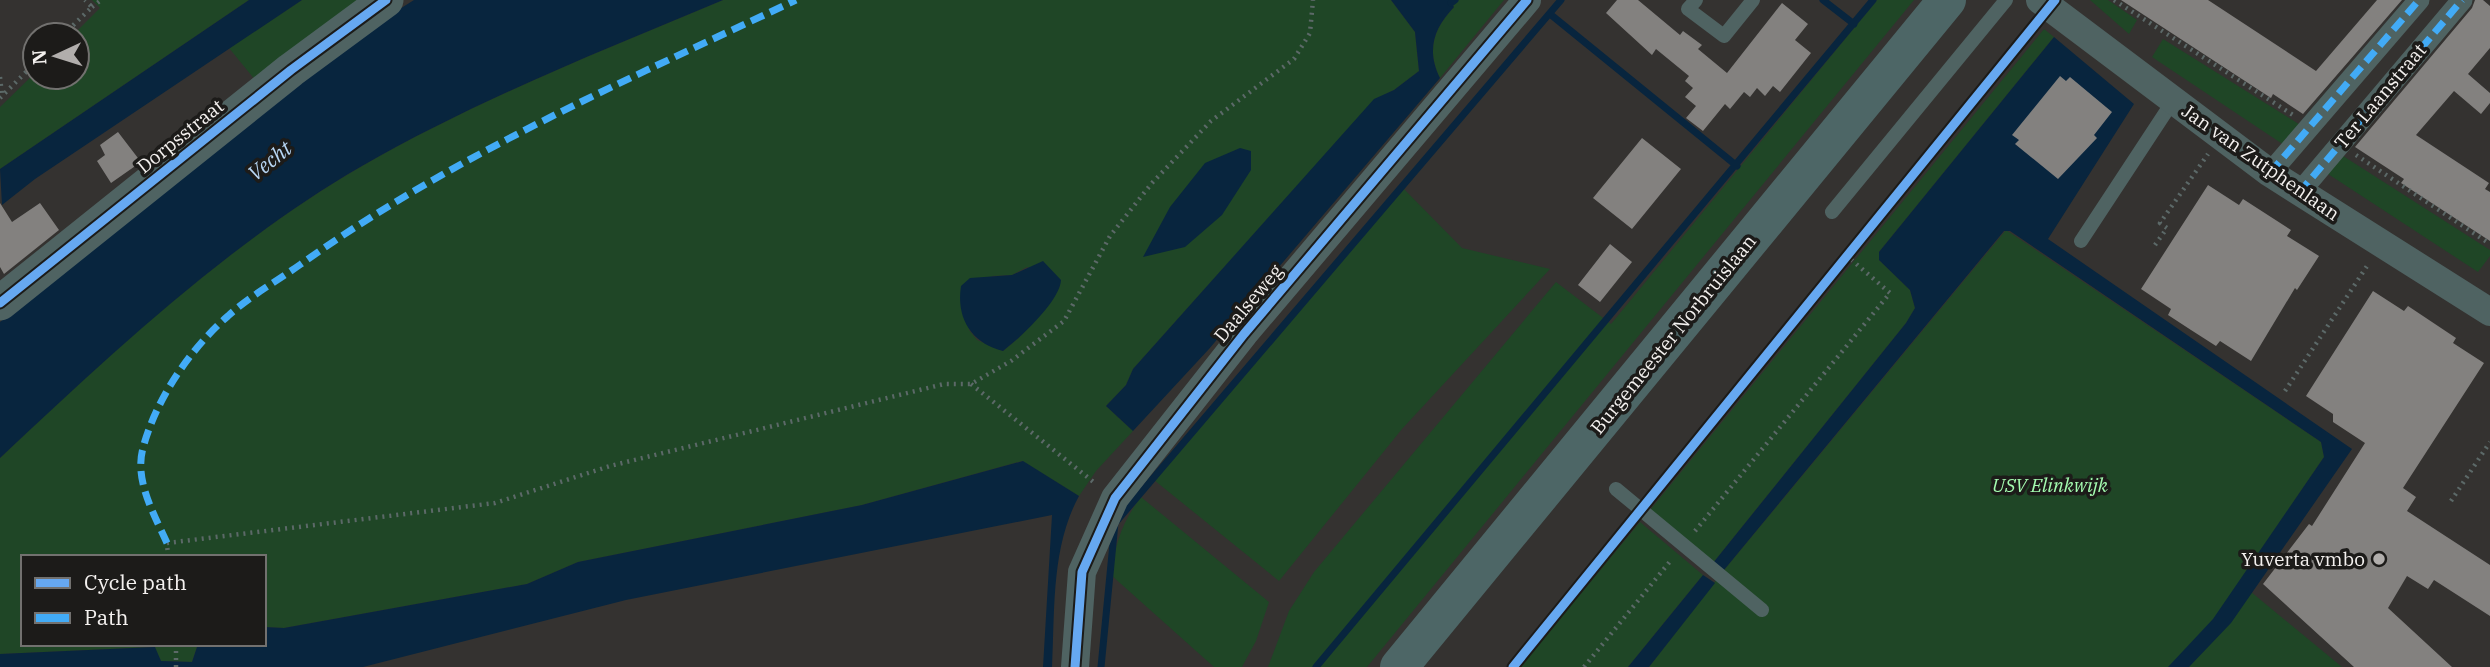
<svg xmlns="http://www.w3.org/2000/svg" width="2490" height="667" font-family="'IBM Plex Serif',serif">
	<rect width="100%" height="100%" fill="#343230"/>
	<path fill="#1f4626" fill-rule="evenodd" d="M92 0H249L0 169V107L35 73V77H77V35H73L100 8Z
		M302 0H366L256 81 229 48Z
		M723 0H1391L1415 32 1419 71 1394 90 1374 100 1133 369 1126 385 1106 406 1133 431 1096 471 1079 496 1022 461 862 505 578 562 527 584 284 628 264 627V557H23V644H198L192 662 161 661 154 647 0 654V458C111 353 229 243 362 166 477 100 601 51 723 0ZM1027 267 1060 286C1047 310 1025 334 1003 351L977 340 969 330 992 276 1012 275Z
		M1449 0H1504L1440 78C1426 50 1434 28 1454 7Z
		M1877 0H1914L1367 667H1268L1289 611 1314 572 1556 282 1611 324Z
		M2090 0H2108L2137 20 2129 34Z
		M2044 29 2054 37 1879 252V260L1910 290 1915 308 1906 323 1713 563 1650 510Z
		M2163 39 2302 126 2284 145 2152 57Z
		M2340 154 2490 250V256L2478 272 2325 172Z
		M1402 187 1462 248 1550 269 1402 429 1279 581 1154 480Z
		M2006 230 2321 442 2324 457 2239 582 2342 667H1649L1724 570Z
		M1141 497 1269 602 1256 641 1242 667H1214L1111 575C1115 544 1122 522 1141 497Z
		M1640 522 1703 575 1628 667H1520Z"/>
	<path fill="#08253e" d="M249 0H302L35 179 2 205 0 169Z
		M414 0H723C601 51 477 100 362 166 230 242 111 354 0 458V322L368 29Z
		M1391 0H1449L1454 7C1434 28 1426 50 1440 78L1209 349 1133 431 1106 406 1126 385 1133 369 1374 99 1394 90 1419 71 1415 32Z
		M2054 37 2134 104 2048 239 2352 449 2231 623 2189 667H2168L2213 619 2324 457 2321 442 2010 231H2004L1724 570 1713 563 1906 323 1915 308 1910 290 1879 260V252Z
		M1240 148 1251 151V170L1222 215 1185 247 1143 257 1170 207 1205 163Z
		M1043 261 1061 280C1060 301 1020 338 1003 351 971 343 956 318 961 286L970 278 1012 275Z
		M1023 461 1079 496C1051 547 1055 610 1052 667H1043L1052 515 626 600 363 667H0V654L155 647 161 661 192 662 198 644H264V627L284 628 527 584 578 562 862 505Z
		M1703 575 1715 583 1649 667H1628Z"/>
	<g fill="none" stroke-linecap="round" stroke-linejoin="round">
		<path stroke="#08253e" stroke-width="7" d="M1823 0 1854 24
			M1451 3 1455 0
			M1550 14 1737 166
			M1101 667 1115 523 1561 0
			M1316 667 1873 0"/>
	</g>
	<path fill="#83817f" d="M1617 0H1638L1680 35 1683 31 1702 45 1698 49 1727 73 1782 3 1808 24 1795 40 1811 53 1780 92 1773 86 1765 96 1757 88 1750 97 1744 92 1730 109 1725 104 1703 131 1686 118 1696 106 1685 97 1693 88 1685 81 1689 76 1656 49 1652 55 1606 13Z
		M2121 0H2208L2316 71 2377 0H2402L2303 114 2273 94 2271 98Z
		M2475 0H2483L2490 6V48L2468 74 2490 93V103L2481 114 2454 91 2416 135 2489 183 2485 189 2490 192V241L2401 183 2404 179 2355 147 2472 8Z
		M2060 76 2066 81 2070 77 2112 112 2094 135 2097 138 2058 179 2015 144 2019 140 2012 135Z
		M118 132 141 162 111 183 97 161 105 155 100 145Z
		M1642 138 1681 169 1632 229 1593 198Z
		M2208 185 2239 205 2243 199 2291 230 2287 236 2319 256 2297 290 2295 288 2251 361 2220 341 2216 346 2191 330 2168 315 2171 309 2141 289Z
		M0 203 12 222 40 203 59 230 4 274 0 267Z
		M1610 244 1632 262 1600 302 1578 285Z
		M2373 291 2404 311 2408 306 2456 338 2453 343 2484 363 2403 488 2416 497 2407 511 2490 565V616L2434 580 2428 589 2407 576 2388 608 2452 667H2354L2263 584 2309 524 2312 526 2365 443 2333 422V414L2306 396Z"/>
	<g fill="none" stroke-linecap="round" stroke-linejoin="round">
		<path stroke="#5c6968" stroke-width="4.5" stroke-dasharray="2 5" stroke-linecap="butt" d="M2114 0 2293 115
			M92 7 101 0
			M63 35 92 7 85 0
			M0 77 2 95
			M0 98 35 63
			M2356 155 2490 244
			M2155 245 2167 228 2160 223 2208 154
			M971 384 1096 484
			M2285 391 2369 263
			M2451 501 2490 442
			M1695 531 1890 293 1847 256
			M168 557 167 543 495 503 610 466 944 384H971L1011 361 1064 321 1110 236 1152 183 1211 121 1294 59 1310 33 1313 0
			M176 667V644
			M1584 667 1672 559"/>
		<path stroke="#4f6362" stroke-width="14" d="M1696 0 1688 9 1724 36 1753 0
			M1832 212 2006 0
			M2081 241 2173 101
			M1616 489 1762 610"/>
		<path stroke="#4f6362" stroke-width="21" d="M2270 173 2419 0
			M2299 193 2462 0"/>
		<path stroke="#4f6362" stroke-width="28" d="M2040 0 2270 173 2490 312
			M1075 667 1082 572 1115 498 1244 334 1527 0"/>
		<path stroke="#4f6362" stroke-width="35" d="M0 303 291 70 386 0"/>
		<path stroke="#4d6666" stroke-width="38" d="M1399 667 1947 0"/>
		<path stroke="#42abf6" stroke-width="7" stroke-dasharray="14 7" stroke-linecap="butt" d="M2270 173 2419 0
			M2299 193 2462 0
			M167 543C154 514 134 480 143 448 156 399 190 349 228 316 250 296 277 281 301 264 454 155 627 80 796 0"/>
		<g stroke="#1c1b19" stroke-width="13">
			<path id="cycleway" d="M0 303 291 70 386 0
				M1075 667 1082 572 1115 498 1244 334 1527 0
				M1513 667 2055 0"/>
		</g>
		<use href="#cycleway" stroke="#66a8f1" stroke-width="9"/>
	</g>
	<circle fill="#b1aeac" stroke="#1c1b19" stroke-width="2.5" cx="2379" cy="559" r="7"/>
	<g text-anchor="middle" stroke-width="7" stroke-linejoin="round" paint-order="stroke">
		<g font-size="19" fill="#f4f1ef" stroke="#1c1b19">
			<text transform="translate(2380 96) rotate(-50)" y="7">Ter Laanstraat</text>
			<text transform="translate(180 136) rotate(-39)" y="7">Dorpsstraat</text>
			<text transform="translate(2261 162) rotate(35)" y="7">Jan van Zutphenlaan</text>
			<text transform="translate(1248 303) rotate(-50)" y="7">Daalseweg</text>
			<text transform="translate(1673 334) rotate(-51)" y="7">Burgemeester Norbruislaan</text>
		</g>
		<g font-size="19" font-style="italic" fill="#a4fcb0" stroke="#1c1b19">
			<text x="2050" y="492">USV Elinkwijk</text>
		</g>
		<g font-size="19" fill="#f4f1ef" stroke="#1c1b19" text-anchor="end">
			<text x="2365" y="566">Yuverta vmbo</text>
		</g>
		<g font-size="21" font-style="italic" fill="#b7d6f4" stroke="#1c1b19">
			<text transform="translate(270 161) rotate(-39)" y="7">Vecht</text>
		</g>
	</g>
	<rect x="21" y="555" width="245" height="91" fill="#1c1b19" stroke="#72716f" stroke-width="2"/>
	<rect x="35" y="578" width="35" height="10" fill="#66a8f1" stroke="#72716f" stroke-width="2"/>
	<text x="84" y="590" font-size="21" fill="#f4f1ef">Cycle path</text>
	<rect x="35" y="613" width="35" height="10" fill="#42abf6" stroke="#72716f" stroke-width="2"/>
	<text x="84" y="625" font-size="21" fill="#f4f1ef">Path</text>
	<g transform="translate(56 56) rotate(266)"><circle r="33" fill="#1c1b19" stroke="#72716f" stroke-width="2"/>
	<path d="M0-5L12 26L0 18L-12 26Z" fill="#b1aeac"/>
	<text y="-10" font-size="19" font-weight="bold" text-anchor="middle" fill="#f4f1ef">N</text>
	</g>
</svg>
